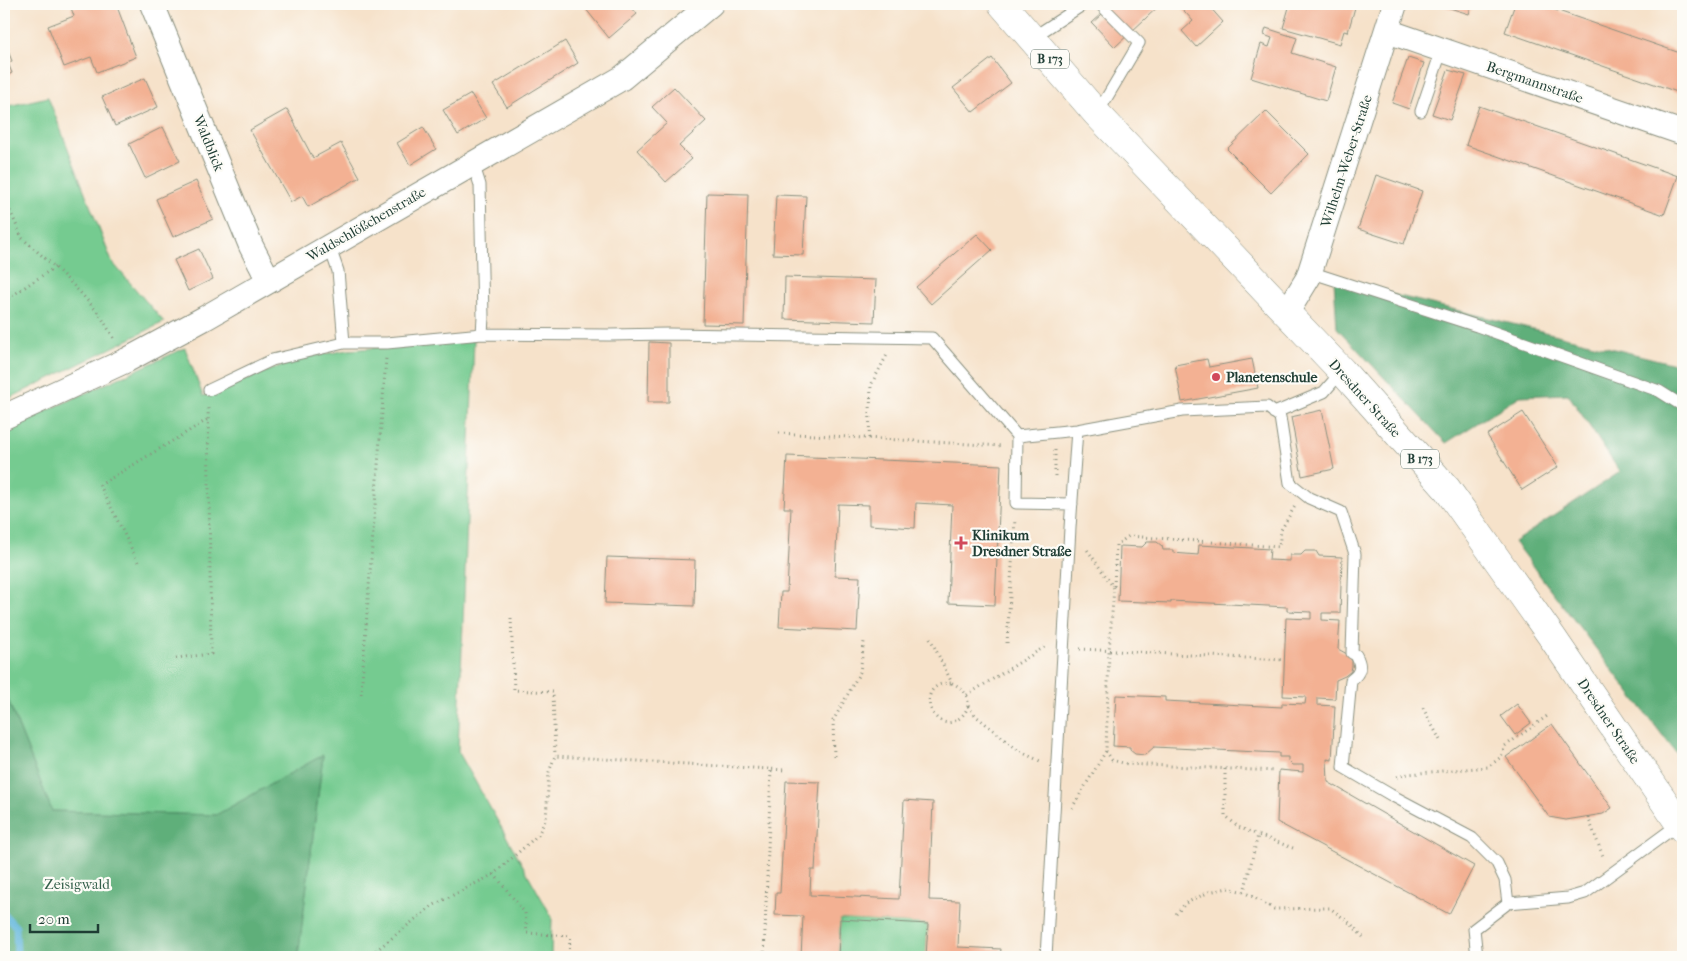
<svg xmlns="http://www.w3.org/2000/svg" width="1687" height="961" font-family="'IM FELL French Canon',serif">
	<rect width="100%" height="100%" fill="#fdfcf7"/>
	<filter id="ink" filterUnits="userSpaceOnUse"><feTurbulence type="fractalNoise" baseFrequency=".02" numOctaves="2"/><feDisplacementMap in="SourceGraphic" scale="10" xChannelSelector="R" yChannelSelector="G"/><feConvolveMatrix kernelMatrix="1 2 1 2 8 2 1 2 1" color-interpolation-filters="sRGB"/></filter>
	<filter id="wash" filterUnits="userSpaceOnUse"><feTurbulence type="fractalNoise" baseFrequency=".0096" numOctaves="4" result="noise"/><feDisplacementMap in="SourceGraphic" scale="20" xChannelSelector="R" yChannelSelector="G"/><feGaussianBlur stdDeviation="1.12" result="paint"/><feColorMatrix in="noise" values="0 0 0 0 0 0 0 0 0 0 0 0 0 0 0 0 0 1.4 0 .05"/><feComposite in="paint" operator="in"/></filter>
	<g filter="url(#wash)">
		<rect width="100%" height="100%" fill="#f6e2ca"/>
		<path fill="#74cb90" stroke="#4a8462" d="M48 97 112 262 164 322 4 401V107Z
			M474 340 458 751 552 917 551 957H298L323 755 216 815 52 811 4 690V430L185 348 203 396 301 358 348 350Z
			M840 919 928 924 926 957H838Z"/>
		<path fill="#5faf7a" stroke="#3f7657" d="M1334 280 1683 366V762L1514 542 1620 472 1568 394 1520 396 1446 443 1337 328Z
			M4 690 52 811 216 815 323 755 298 957H4Z"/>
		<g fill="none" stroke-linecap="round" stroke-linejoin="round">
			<path stroke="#5eb5db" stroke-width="7" d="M4 875V878
				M4 914 16 927 17 957"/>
		</g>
		<g id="blocks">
			<path fill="#f3b193" d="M82 4H116L136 57 97 72 91 57 64 67 48 26 74 16 71 8Z
				M590 4H629L637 14 609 38 585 8Z
				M1113 4H1161L1115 47 1092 23Z
				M1178 4H1210L1208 5 1223 22 1196 47 1182 31 1193 21Z
				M1290 4H1356L1348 32 1344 31 1340 44 1283 28Z
				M1437 4H1472L1469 14Z
				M1515 4H1538L1683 54V94L1505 32Z
				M1266 28 1297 38 1292 53 1336 67 1326 101 1251 78 1261 44 1269 47 1272 38 1264 35Z
				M4 41 12 61 8 63 12 73 4 77Z
				M565 41 578 63 507 107 493 85Z
				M992 58 1011 83 973 112 953 88Z
				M1408 58 1424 63 1409 109 1392 103Z
				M1448 70 1466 75 1450 120 1432 114Z
				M145 78 158 107 115 126 102 97Z
				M674 87 706 121 679 146 692 159 666 182 637 150 667 123 652 107Z
				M471 94 486 118 458 135 443 110Z
				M1479 106 1678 176 1664 215 1466 145Z
				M287 109 313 158 341 143 360 177 308 207 302 196 291 202 250 130Z
				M1266 111 1309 154 1271 193 1227 149Z
				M163 127 180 161 145 178 129 144Z
				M423 127 436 149 410 165 397 143Z
				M1376 175 1422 191 1404 244 1358 229Z
				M196 181 213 219 173 237 156 199Z
				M707 193 748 194 744 325 703 324Z
				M776 195 806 196 803 255 773 254Z
				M977 234 992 250 931 304 916 287Z
				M199 249 213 279 188 291 174 260Z
				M785 277 876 280 874 322 784 319Z
				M1683 318V333L1679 331Z
				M649 342 669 343V402H648Z
				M1207 359 1209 367 1252 359 1258 388 1182 402 1175 365Z
				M1322 410 1334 469 1302 476 1291 417Z
				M1523 412 1558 467 1522 490 1487 435Z
				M787 456 1001 465 995 605 948 603 952 505 916 503 915 528 869 525V505L838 504 835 576 860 577 857 631 779 627 781 592H787L791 508H784Z
				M1147 542H1157L1162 546 1163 550H1173V553L1198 555 1199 545 1270 549 1269 560 1290 561V555H1301L1305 551H1316L1319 556 1342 557 1340 613H1322V620L1340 621 1338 649 1347 654 1352 661V666L1351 671 1345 676 1336 680 1335 699 1317 698V705L1335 706 1332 760 1327 759 1328 782 1474 866 1449 914 1277 822 1279 770 1303 772V765H1292L1288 761V757H1279V753L1154 747 1145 755 1135 754 1130 750V747L1113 746 1116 695 1165 697V701L1282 707V703L1305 704 1306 697 1283 696 1286 618 1311 619V612L1287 611V607L1171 601V603L1118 601 1120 546 1142 547Z
				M607 557 695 560 694 606 605 603Z
				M1517 704 1531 723 1515 735 1501 716Z
				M1552 724 1612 808 1603 814 1566 820 1549 817 1506 757Z
				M786 781 820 782 815 870H811L810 895 899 899 904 800 933 802 929 900 960 901 958 947 1001 949 1000 957H926L928 924 840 919 838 957H801L803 916 775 915 776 893H780Z"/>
		</g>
	</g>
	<g filter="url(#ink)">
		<use href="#blocks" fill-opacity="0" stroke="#8a907f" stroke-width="1"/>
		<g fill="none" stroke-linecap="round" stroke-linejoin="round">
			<g stroke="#8a907f" stroke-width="13">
				<path id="lane" d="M1032 38 1084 4
					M1421 111 1442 49
					M1097 114 1139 43 1100 4
					M329 245 338 271 344 343H387L482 334 483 317 480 185 473 163
					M1310 272 1477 326 1659 391 1683 406
					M482 334 610 335 668 334 932 338 1017 436
					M209 390 272 360 344 343
					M1274 413 1324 392 1342 371
					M1072 504 1016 503 1017 436 1077 430 1182 411 1267 407 1280 417 1290 483 1309 498 1341 512 1355 554 1352 653 1356 655C1362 666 1361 673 1351 680L1343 767 1391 795 1472 838 1497 863 1505 880 1508 903
					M1046 957 1070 528 1077 430
					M1477 957 1474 929 1508 903 1568 898 1585 893 1679 824"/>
			</g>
			<g stroke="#8a907f" stroke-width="26">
				<path id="street" d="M152 4 251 246 269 281
					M1387 31 1683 133
					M1286 314 1308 278 1395 4
					M4 417 127 360 205 318 622 78 711 4"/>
			</g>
			<g stroke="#8a907f" stroke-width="29">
				<path id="primary" d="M1002 4 1097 114 1342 371 1447 489 1552 637 1683 829"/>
			</g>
			<path stroke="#8a907f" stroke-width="3" stroke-dasharray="1 4" stroke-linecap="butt" d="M4 197 22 238 55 267 79 291 100 315 115 340
				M4 301 55 267
				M779 433 1002 446
				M869 438 871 385 888 353
				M1055 476V448
				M997 557H1013
				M138 562 100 485 207 420
				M1114 586 1116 545 1129 536 1279 547 1281 530 1295 506
				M511 618 514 690 553 692 555 756
				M930 638 952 683C966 689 975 704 961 717 934 741 910 681 952 683
				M1007 643 1015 519
				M1080 649 1284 660
				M176 658 211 654 208 405
				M361 694 386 358
				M967 695 1046 646
				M968 706 976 716 1019 751 1040 761
				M1423 708 1440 740
				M1106 751 1112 760 1127 764 1275 771
				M834 756 833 721 860 672 864 642
				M1225 769V815L1238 827 1258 835
				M1397 777 1408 774 1488 767 1501 757 1505 746 1550 714
				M1072 808 1106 751 1109 651 1114 588 1086 548
				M1588 817 1604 859
				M494 874 525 913 527 933 570 936 569 957
				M1244 892 1258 835 1293 848
				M1176 914 1186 903 1209 892 1228 888 1244 892 1274 909 1330 908 1351 924 1363 937
				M368 957 432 906 494 874 538 835 546 819 549 772 555 756 785 770
				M764 957 771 769"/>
			<use href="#lane" stroke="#fff" stroke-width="11"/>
			<use href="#street" stroke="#fff" stroke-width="24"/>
			<use href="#primary" stroke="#fff" stroke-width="28"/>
		</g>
	</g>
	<g fill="#d1495b" stroke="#fdfcf7" stroke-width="2">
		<circle cx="1216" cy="377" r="5"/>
		<path d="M958.5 535.5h5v5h5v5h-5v5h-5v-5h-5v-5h5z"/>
	</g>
	<g text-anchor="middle" stroke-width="4.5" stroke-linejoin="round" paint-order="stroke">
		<g fill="#fdfcf7" stroke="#62766e" stroke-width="1">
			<rect x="1031" y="49.5" width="38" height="19" rx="4"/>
			<rect x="1401" y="449.5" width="38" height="19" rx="4"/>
		</g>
		<g font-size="12" font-weight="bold" fill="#1f3d34">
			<text x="1050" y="63">B 173</text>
			<text x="1420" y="463">B 173</text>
		</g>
		<g font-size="14" fill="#1f3d34" stroke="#fdfcf7">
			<text transform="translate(1535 82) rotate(19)" y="5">Bergmannstraße</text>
			<text transform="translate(209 143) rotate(68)" y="5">Waldblick</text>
			<text transform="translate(1346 161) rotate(-72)" y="5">Wilhelm-Weber-Straße</text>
			<text transform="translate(366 224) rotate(-30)" y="5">Waldschlößchenstraße</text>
			<text transform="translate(1365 398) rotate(48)" y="5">Dresdner Straße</text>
			<text transform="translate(1609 721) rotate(56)" y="5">Dresdner Straße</text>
		</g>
		<g font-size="14" font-weight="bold" fill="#1f3d34" stroke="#fdfcf7" text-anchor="start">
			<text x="1226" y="382">Planetenschule</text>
			<text x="972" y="540">Klinikum<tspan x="972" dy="16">Dresdner Straße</tspan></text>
		</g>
		<g font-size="14" fill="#34604b" stroke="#fdfcf7">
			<text x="77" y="889">Zeisigwald</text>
		</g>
	</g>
	<rect width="1687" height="961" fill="none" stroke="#fdfcf7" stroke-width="20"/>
	<path d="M30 924v8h68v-8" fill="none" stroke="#1f3d34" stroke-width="2.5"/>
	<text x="38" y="924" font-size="15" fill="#1f3d34" stroke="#fdfcf7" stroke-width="4" paint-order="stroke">20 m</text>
</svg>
